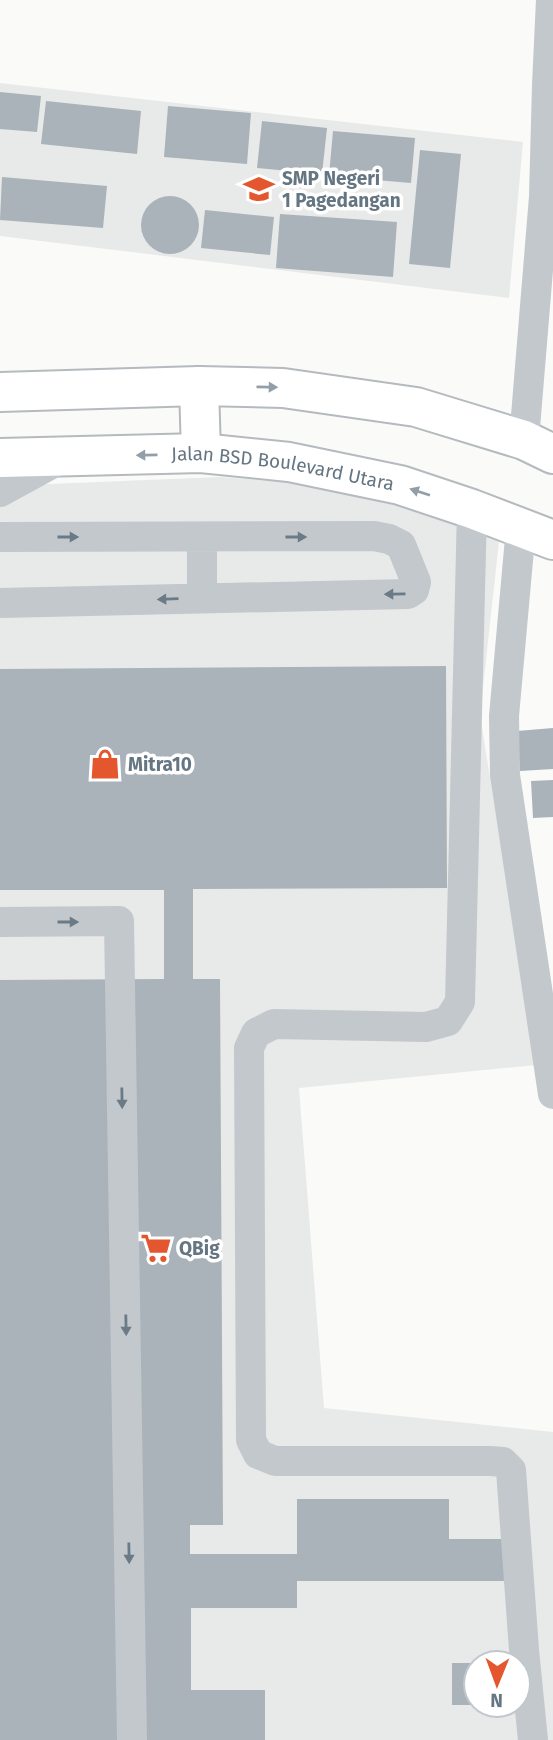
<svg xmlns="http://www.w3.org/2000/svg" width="553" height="1740" font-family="'Fira Sans',sans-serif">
	<rect width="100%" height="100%" fill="#fafaf8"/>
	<path fill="#e8e9e9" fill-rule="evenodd" d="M0 83 523 142 509 298 0 236Z
		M219 477 338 486 500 532 480 715 536 1065 299 1088 324 1408 553 1432V1740H0V486ZM476 1663H518V1705H476Z"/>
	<path fill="#aab3b9" d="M0 92 41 96 37 132 0 129Z
		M46 101 141 111 137 154 41 144Z
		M168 106 251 113 247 164 164 157Z
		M262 121 327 128 322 174 257 168Z
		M333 131 415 138 411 183 329 176Z
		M420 150 461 154 450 268 409 264Z
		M2 177 107 186 103 228 0 220Z
		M141 225a29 29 0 1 1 58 0a29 29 0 1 1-58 0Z
		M205 210 274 217 270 255 201 248Z
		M280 214 397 222 393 277 276 268Z
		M446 666 447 888 193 889V979H220L223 1525H190V1554H297V1499H449V1539H507V1581H297V1608H191V1690H265V1740H0V980L164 979V890H0V669Z
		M553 728V769L520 771 517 731Z
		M553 780V817L533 818 531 781Z
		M452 1663H476V1705H452Z"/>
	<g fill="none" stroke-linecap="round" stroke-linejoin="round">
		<g stroke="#b5babe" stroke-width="42">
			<g id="major">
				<path d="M199 386 201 453"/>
				<path d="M0 392 199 386 283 388 416 407 524 440 553 454"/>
				<path id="s1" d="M0 458 201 453 289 462 400 485 472 509 553 540"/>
			</g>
		</g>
		<path stroke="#c3c8cc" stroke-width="30" d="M524 440 544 197 547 85 551 0
			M0 492 64 457
			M472 509 460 1002 448 1021 426 1027 274 1024 256 1033 249 1048 251 1440 258 1454 275 1461H490L503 1462 511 1470 524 1650 533 1740
			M521 527 504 716 505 775 553 1094
			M0 537 374 536 389 539 401 545 416 582 414 590 408 594 0 603
			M202 537V598
			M0 922 119 921 132 1740"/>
		<use href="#major" stroke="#fff" stroke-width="38"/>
	</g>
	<defs><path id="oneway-solid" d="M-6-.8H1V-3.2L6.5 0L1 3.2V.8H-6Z" transform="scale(1.75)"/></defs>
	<g fill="#939fa8">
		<use href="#oneway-solid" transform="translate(267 387) rotate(1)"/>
		<use href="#oneway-solid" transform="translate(147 455) rotate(179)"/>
		<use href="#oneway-solid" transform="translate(420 492) rotate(-162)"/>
	</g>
	<g fill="#6a7a87">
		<use href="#oneway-solid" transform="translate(68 537)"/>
		<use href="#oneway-solid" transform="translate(296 537)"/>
		<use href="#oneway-solid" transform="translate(395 594) rotate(179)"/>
		<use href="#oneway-solid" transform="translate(168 599) rotate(178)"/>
		<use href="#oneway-solid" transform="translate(68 922)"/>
		<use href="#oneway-solid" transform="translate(122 1098) rotate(89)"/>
		<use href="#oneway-solid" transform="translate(126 1325) rotate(89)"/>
		<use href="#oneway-solid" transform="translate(129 1553) rotate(89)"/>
	</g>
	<defs>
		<g id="school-bare" transform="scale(2.415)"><path d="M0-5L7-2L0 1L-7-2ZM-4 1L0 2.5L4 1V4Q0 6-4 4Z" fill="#e4572e" stroke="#fff" stroke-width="2.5" paint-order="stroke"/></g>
		<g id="shop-bare" transform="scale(2.415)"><path d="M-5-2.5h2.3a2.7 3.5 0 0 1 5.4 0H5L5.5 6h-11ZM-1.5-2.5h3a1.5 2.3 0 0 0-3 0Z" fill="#e4572e" stroke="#fff" stroke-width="2.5" paint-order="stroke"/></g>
		<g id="supermarket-bare" transform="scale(2.415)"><path d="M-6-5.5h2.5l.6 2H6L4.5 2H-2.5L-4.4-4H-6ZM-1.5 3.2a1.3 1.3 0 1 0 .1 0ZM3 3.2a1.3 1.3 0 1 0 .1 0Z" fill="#e4572e" stroke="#fff" stroke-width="2.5" paint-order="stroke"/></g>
	</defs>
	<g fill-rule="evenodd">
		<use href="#school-bare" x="259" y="189"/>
		<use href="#shop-bare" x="105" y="764"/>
		<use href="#supermarket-bare" x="156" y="1248"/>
	</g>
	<g text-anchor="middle" stroke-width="7" stroke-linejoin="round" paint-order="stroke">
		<g font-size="19" font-weight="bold" fill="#657683" stroke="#fff" text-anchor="start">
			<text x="282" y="185">SMP Negeri<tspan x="282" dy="22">1 Pagedangan</tspan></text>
			<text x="128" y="771">Mitra10</text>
			<text x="179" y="1255">QBig</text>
		</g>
		<g font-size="19" fill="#657683" stroke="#fff">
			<text dy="7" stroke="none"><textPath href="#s1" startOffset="284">Jalan BSD Boulevard Utara</textPath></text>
		</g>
	</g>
	<g transform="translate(497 1684) rotate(181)"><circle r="33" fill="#ffffff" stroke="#c1c8cd" stroke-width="2"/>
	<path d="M0-5L12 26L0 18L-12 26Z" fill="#e4572e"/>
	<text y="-10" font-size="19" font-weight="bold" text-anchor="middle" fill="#657683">N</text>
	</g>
</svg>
